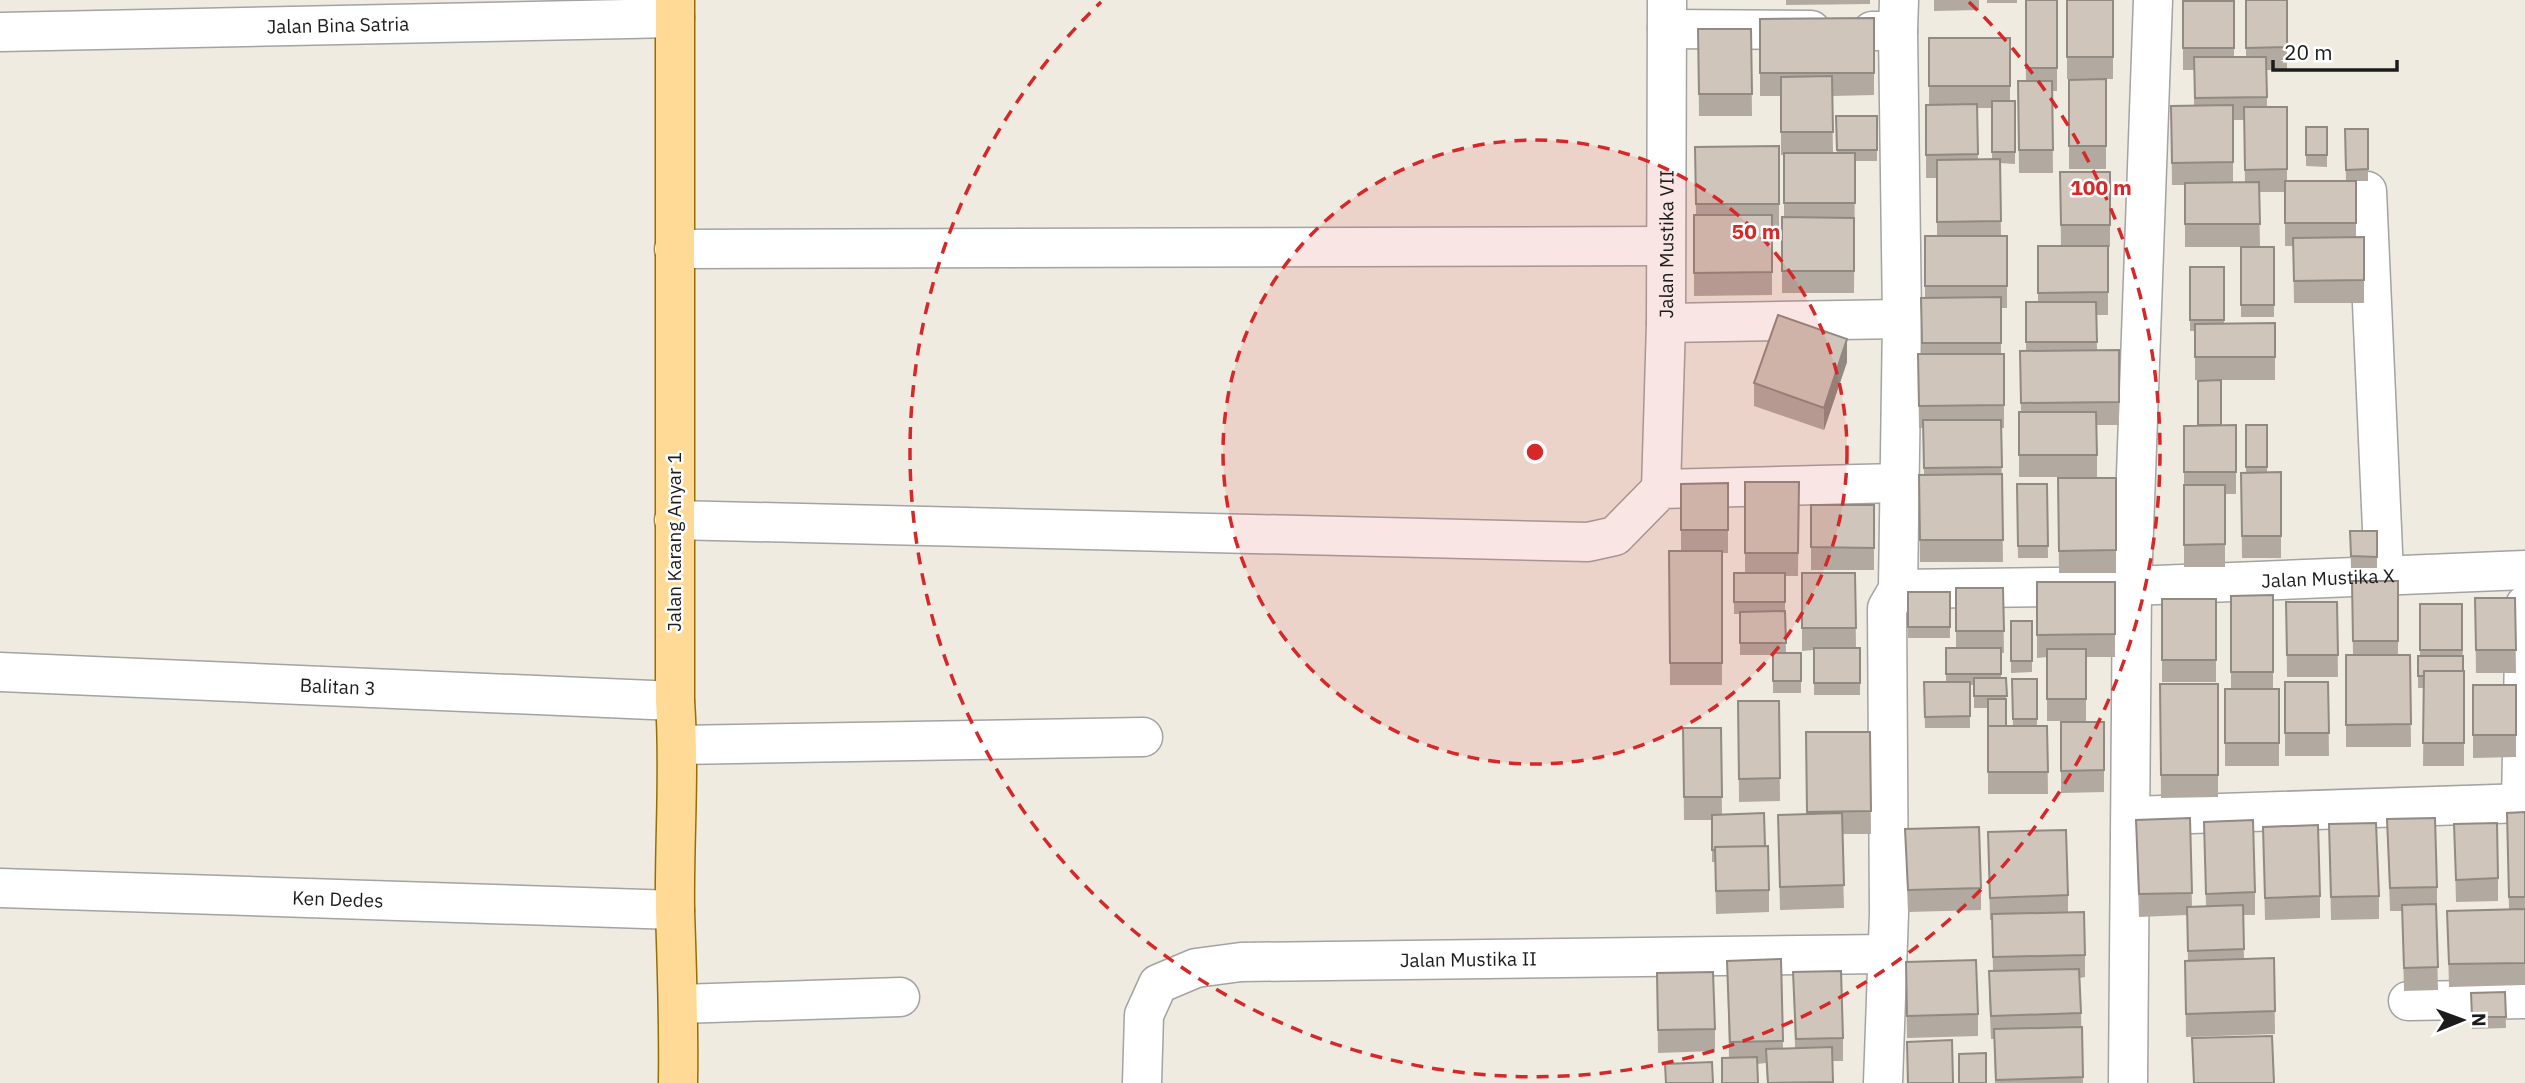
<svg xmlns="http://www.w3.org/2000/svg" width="2525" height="1083" font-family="'IBM Plex Sans',sans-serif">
	<rect width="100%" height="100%" fill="#efebe1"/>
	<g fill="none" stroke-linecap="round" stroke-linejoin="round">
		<g stroke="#a3a3a3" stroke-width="41">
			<g id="minor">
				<path d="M1667 29 1811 30"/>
				<path d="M1872 31H1898L1899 0"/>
				<path id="s1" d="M0 32 675 18"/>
				<path d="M2367 191 2384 574"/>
				<path d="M674 249 1664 246"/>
				<path d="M1666 323 1902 319"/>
				<path id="s2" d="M1661 489 1666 323 1667 0"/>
				<path d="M674 520 1588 542 1615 536 1661 489 1898 483"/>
				<path id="s3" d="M1898 589 2132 586 2525 570"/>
				<path id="s4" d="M0 672 675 701"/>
				<path d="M678 745 1143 737"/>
				<path d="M2521 803 2525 605"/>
				<path d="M2131 816 2525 803"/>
				<path id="s5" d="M0 888 675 910"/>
				<path d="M2408 1001 2525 999"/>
				<path d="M680 1004 900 997"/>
				<path id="s6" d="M1142 1083 1144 1015 1158 984 1196 968 1241 962 1887 954"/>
				<path d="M1883 1083 1889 913 1887 608 1898 589 1902 319 1898 31"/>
				<path d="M2128 1083 2132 586 2153 0"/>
			</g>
		</g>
		<g stroke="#956f00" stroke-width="41">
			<path id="major" d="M675 0V701C680 771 674 841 675 911 677 968 679 1025 678 1083"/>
		</g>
		<use href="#minor" stroke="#fff" stroke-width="38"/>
		<use href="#major" stroke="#ffda96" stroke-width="38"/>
	</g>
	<path fill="#b2a9a0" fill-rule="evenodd" d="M1786 0H1870V4L1786 5Z
		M1934 0H1979V10L1934 11Z
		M1987 0H2017V3H1987Z
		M2025 0H2057V91H2052L2053 173H2019L2018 81H2026Z
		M2067 0H2113V79H2106V169H2069V80L2092 79H2067Z
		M2246 0H2287V70H2267V107H2287V181H2346L2345 129H2368V181H2356V237H2364V303H2294L2293 246H2285V192H2259L2260 247H2185V185H2172L2171 106H2194V70H2183V1H2234V57H2246ZM2233 120H2244L2245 182H2233Z
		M1874 18V95L1832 96 1833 153H1837L1836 116H1877V161H1855L1854 293H1782V217H1784V155H1781V96H1760V19Z
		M1698 29H1751L1752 116H1699Z
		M1929 38H2010V101H2015V164L2000 163 2001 236H2007V308H2001V354H2004V428H2001L2003 562H1920L1919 475H1924L1923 428H1919L1918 354H1922L1921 298H1925V236H1937V178H1926V105H1929ZM1977 108H1992V159L1978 160Z
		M2306 127H2327V167L2306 166Z
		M1779 146V226H1772V295L1694 296V215H1696L1695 147Z
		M2060 172H2110V247H2108V315H2096L2097 350H2119V425H2097V477H2019V412H2021L2020 351H2026V302H2038V246H2061Z
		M2241 247H2274V317H2241Z
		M2190 267H2224V324L2275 323V380H2195V331H2190Z
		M1847 362 1824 430 1754 406V383Z
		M2236 425V494H2225V567H2184V426Z
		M2246 425H2267V473L2281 472V558H2242L2241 473H2246Z
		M2058 478H2116V573H2059Z
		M1745 482H1799L1798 576H1785V611L1786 653H1801V693H1773V655H1740V614H1734V573H1745Z
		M1728 483V553H1722V685H1670L1669 551H1681V484Z
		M2017 484H2047L2048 558H2018Z
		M1811 505H1874V570H1811Z
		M2350 531H2377V568H2351Z
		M1802 573H1855L1856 648H1860V695H1814V650L1802 651Z
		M2352 581H2398V655H2410L2411 747H2346V655H2353Z
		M2037 582H2115V657H2086V721H2047V657L2037 658Z
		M1956 588H2003L2004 653H2001V678H2006V726H2013L2012 679H2037V726H2047L2048 794H1988V708H1974V685H1970V728H1925L1924 682H1946V648H1956Z
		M1908 592H1950V638H1908Z
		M2273 595V689H2279V766H2225V689H2231V596Z
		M2475 598H2515L2516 673H2476Z
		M2162 599H2216V682H2162Z
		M2286 602H2337L2338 677H2287Z
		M2420 604H2462L2463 671H2464V766H2423L2424 688H2418V656H2420Z
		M2011 621H2032V672L2011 673Z
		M2285 682H2328L2329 756H2285Z
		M2160 684H2218V797L2161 798Z
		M2473 685H2516V757L2473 758Z
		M1738 701H1779L1780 801 1739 802Z
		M2061 722H2104V792L2061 793Z
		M1683 728H1721L1722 814 1765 846 1769 890V912L1716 914 1715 862H1712V820H1684Z
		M1806 732H1870L1871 834H1842L1844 908 1780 910 1778 815 1807 814Z
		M2525 812V985L2449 987 2447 911 2509 909 2507 813Z
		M2190 818 2192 906H2206L2204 822 2255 892V915H2243L2244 959 2274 958 2275 1034 2186 1037 2185 961H2188L2187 915 2139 917 2136 820Z
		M2387 819 2437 887V909L2436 910 2438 990 2404 991 2402 911H2390Z
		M2329 824 2379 896V919L2331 920Z
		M2454 824 2498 878V901L2456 902Z
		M2263 827 2320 896V918L2265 920Z
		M1905 829 1981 888V910L1908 912Z
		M1988 832 2068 895V912L2085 955V977L2080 978 2083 1083H1995L1994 1039H1991L1989 994V971H1993L1992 920H1990Z
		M1781 959 1783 1049 1795 1048 1793 972 1843 1038V1061H1832L1833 1083H1767L1766 1063 1757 1064 1758 1083H1722V1058H1729L1727 961Z
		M1906 962 1978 1014V1036L1907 1038Z
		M1657 973 1715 1029V1051L1658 1053Z
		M2505 992 2506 1028 2472 1029 2471 993Z"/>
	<path fill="#918a82" d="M1847 339V362L1824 430V408Z"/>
	<path fill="#cfc5ba" stroke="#918a82" stroke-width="2" d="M2026 0H2057V68H2026Z
		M2067 0H2113V57H2067Z
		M2246 0H2287V47L2246 48Z
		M2183 1H2234V48H2183Z
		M1874 18V73H1760V19Z
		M1698 29H1751L1752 94H1699Z
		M1929 38H2010V86H1929Z
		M2194 57H2266L2267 97 2195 98Z
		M1832 76 1833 132H1781V77Z
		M2106 79V146H2069V80Z
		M2018 81H2052L2053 150H2019Z
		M1992 101H2015V152H1992Z
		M1977 104 1978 154 1926 155V105Z
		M2233 105V162L2172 163 2171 106Z
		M2244 107H2287V169L2245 170Z
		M1836 116H1877V150H1837Z
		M2306 127H2327V155H2306Z
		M2345 129H2368V169L2346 170Z
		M1779 146V204H1696L1695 147Z
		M1784 153H1855V203H1784Z
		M2000 159 2001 221 1937 222V160Z
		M2060 172H2110V225H2061Z
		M2285 181H2356V223H2285Z
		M2259 182 2260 224H2185V183Z
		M1694 215H1772V272L1694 273Z
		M1782 217 1854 218V271H1782Z
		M1925 236H2007V286H1925Z
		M2364 237V280L2294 281 2293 238Z
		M2038 246H2108V292L2038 293Z
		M2241 247H2274V305H2241Z
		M2190 267H2224V320H2190Z
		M2001 297V343H1922L1921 298Z
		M2026 302H2096L2097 342H2026Z
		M1778 315 1847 339 1824 408 1754 383Z
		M2275 323V357H2195V324Z
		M2119 350V402L2021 403 2020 351Z
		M1918 354H2004V405L1919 406Z
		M2221 380V425H2198V381Z
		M2019 412H2096L2097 455H2019Z
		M1923 420H2001L2002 467 1924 468Z
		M2236 425V472H2184V426Z
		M2246 425H2267V467H2246Z
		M2281 472V536H2242L2241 473Z
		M2002 474 2003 540H1920L1919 475Z
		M2058 478H2116V550L2059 551Z
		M1745 482H1799L1798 553H1745Z
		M1728 483V530H1681V484Z
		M2017 484H2047L2048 546H2018Z
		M2184 485H2225V544L2184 545Z
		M1811 505H1874V548L1811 547Z
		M2350 531H2377V557L2351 556Z
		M1669 551H1722V663H1670Z
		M1734 573H1785V602H1734Z
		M1802 573H1855L1856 628H1802Z
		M2352 581H2398V641H2353Z
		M2037 582H2115V634L2037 635Z
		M1956 588H2003L2004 631H1956Z
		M1908 592H1950V627H1908Z
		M2273 595V672H2231V596Z
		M2475 598H2515L2516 650H2476Z
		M2162 599H2216V660H2162Z
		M2286 602H2337L2338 655H2287Z
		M2420 604H2462V650H2420Z
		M1785 611 1786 643H1740V612Z
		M2011 621H2032V661H2011Z
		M1814 648H1860V683H1814Z
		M1946 648H2001V674H1946Z
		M2047 649H2086V699H2047Z
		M1773 653H1801V681H1773Z
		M2346 655H2410L2411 724 2346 725Z
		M2418 656H2463V671H2424V676H2418Z
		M2424 671H2464V743H2423Z
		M1974 678H2006L2007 696H1974Z
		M2012 679H2037V719H2013Z
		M1924 682H1970V716L1925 717Z
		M2285 682H2328L2329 733H2285Z
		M2160 684H2218V775H2161Z
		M2473 685H2516V735H2473Z
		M2225 689H2279V743H2225Z
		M1988 699H2006V726H1988V729Z
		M1738 701H1779L1780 778 1739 779Z
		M2061 722H2104V770L2061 771Z
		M1988 726H2047L2048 772H1988Z
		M1683 728H1721L1722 797H1684Z
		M1806 732H1870L1871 811 1807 812Z
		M2525 812V897H2509L2507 813Z
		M1764 813 1765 846 1715 847V850H1712V815Z
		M1842 813 1844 885 1780 887 1778 815Z
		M2190 818 2192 893 2139 894 2136 820Z
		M2435 818 2437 887 2390 888 2387 819Z
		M2253 820 2255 892 2206 894 2204 822Z
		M2376 823 2379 896 2331 897 2329 824Z
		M2497 823 2498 878 2456 880 2454 824Z
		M2318 825 2320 896 2265 898 2263 827Z
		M1979 827 1981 888 1908 890 1905 829Z
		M2066 830 2068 895 1990 898 1988 832Z
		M1768 846 1769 890 1716 891 1715 847Z
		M2436 904 2438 967 2404 968 2402 905Z
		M2243 905 2244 949 2188 951 2187 907Z
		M2525 909V963L2449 964 2447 911Z
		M2084 912 2085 955 1993 957 1992 914Z
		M2274 958 2275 1011 2186 1014 2185 961Z
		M1781 959 1783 1041 1730 1042 1727 961Z
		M1976 960 1978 1014 1907 1016 1906 962Z
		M2079 969 2081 1013 1991 1016 1989 971Z
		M1841 971 1843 1038 1796 1039 1793 972Z
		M1713 972 1715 1029 1658 1030 1657 973Z
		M2505 992 2506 1017H2472L2471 993Z
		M2082 1027 2083 1077 1996 1080 1994 1029Z
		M2272 1036 2274 1083H2194L2192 1038Z
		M1952 1040 1953 1083H1908L1907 1042Z
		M1832 1047 1833 1082 1768 1083 1766 1049Z
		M1986 1053V1083H1959V1054Z
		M1757 1057 1758 1083H1722V1058Z
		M1712 1062 1713 1083H1666L1665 1064Z"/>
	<circle cx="1535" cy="452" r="312" fill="#d62828" fill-opacity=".12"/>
	<g fill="none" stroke="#d62828" stroke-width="3.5" stroke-dasharray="12 9">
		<circle cx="1535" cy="452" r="312"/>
		<path d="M1969 2A625 625 0 1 1 1101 2"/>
	</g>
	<g text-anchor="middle" stroke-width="5" stroke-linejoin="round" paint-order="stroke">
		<g font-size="19" fill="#1c1c1c" stroke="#fff">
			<text dy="7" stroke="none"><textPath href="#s1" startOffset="338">Jalan Bina Satria</textPath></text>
			<text dy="7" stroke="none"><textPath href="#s2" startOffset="245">Jalan Mustika VII</textPath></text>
			<text transform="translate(674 542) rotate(-90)" y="7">Jalan Karang Anyar 1</text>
			<text dy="7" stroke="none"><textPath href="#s3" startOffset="430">Jalan Mustika X</textPath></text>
			<text dy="7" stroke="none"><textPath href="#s4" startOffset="338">Balitan 3</textPath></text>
			<text dy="7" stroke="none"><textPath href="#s5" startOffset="338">Ken Dedes</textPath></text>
			<text dy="7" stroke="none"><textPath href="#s6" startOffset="416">Jalan Mustika II</textPath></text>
		</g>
	</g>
	<circle cx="1535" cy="452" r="10" fill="#d62828" stroke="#fff" stroke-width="3.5"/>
	<g font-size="21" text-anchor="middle" font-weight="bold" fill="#d62828" stroke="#fff" stroke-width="5" stroke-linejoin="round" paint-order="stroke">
		<text x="2101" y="195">100 m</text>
		<text x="1756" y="239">50 m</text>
	</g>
	<g transform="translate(2462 1020) rotate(89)" stroke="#ffffff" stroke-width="5" paint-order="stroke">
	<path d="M0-5L12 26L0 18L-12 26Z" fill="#1c1c1c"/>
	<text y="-10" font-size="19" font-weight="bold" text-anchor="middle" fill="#1c1c1c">N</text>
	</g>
	<path d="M2273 60v10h124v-10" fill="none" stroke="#1c1c1c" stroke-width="3.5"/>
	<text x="2284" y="60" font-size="21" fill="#1c1c1c" stroke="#ffffff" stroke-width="5" paint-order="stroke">20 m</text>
</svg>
